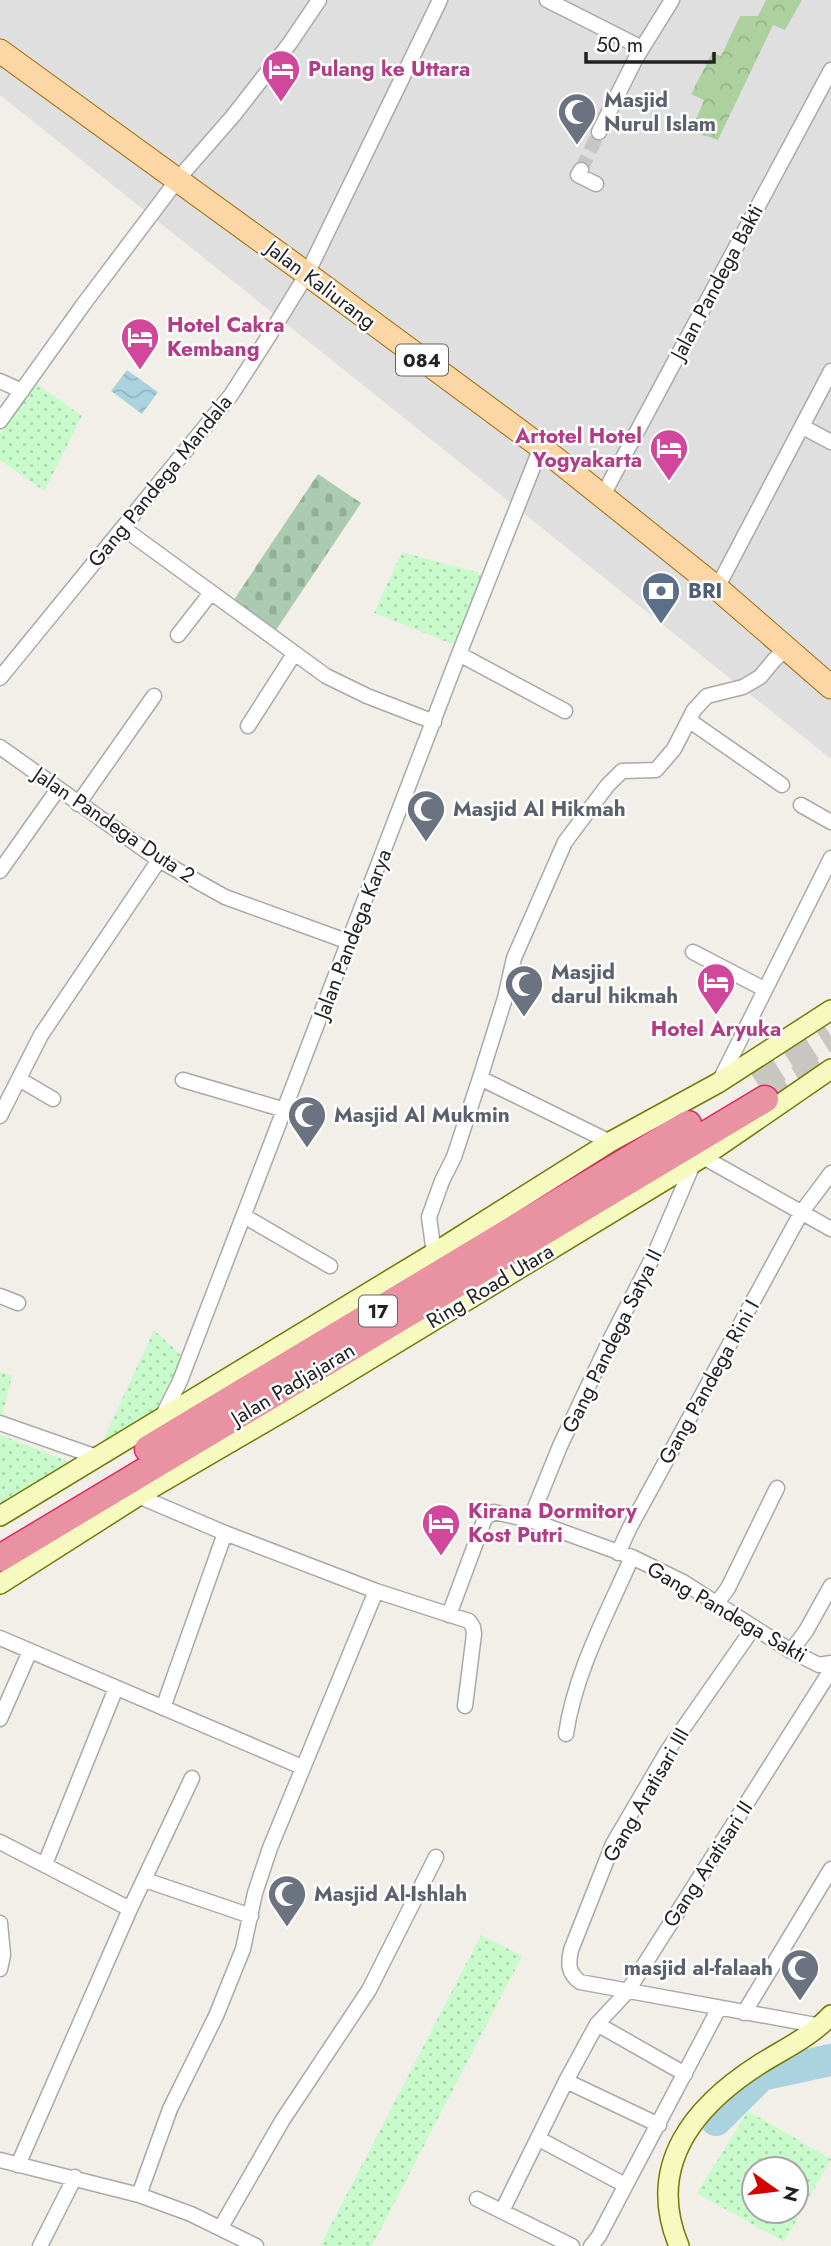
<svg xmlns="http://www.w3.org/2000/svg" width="831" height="2246" font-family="Jost,sans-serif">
	<defs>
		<pattern id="forest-crowns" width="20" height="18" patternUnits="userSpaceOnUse" patternTransform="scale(1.75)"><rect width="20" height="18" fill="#add19e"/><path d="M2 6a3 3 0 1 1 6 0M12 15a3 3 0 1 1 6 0" fill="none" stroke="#95b388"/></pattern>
		<pattern id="cemetery-stones" width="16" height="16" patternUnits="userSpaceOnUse" patternTransform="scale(1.75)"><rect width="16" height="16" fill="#aacbaf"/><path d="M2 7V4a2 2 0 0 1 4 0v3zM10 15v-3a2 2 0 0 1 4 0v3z" fill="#92ae96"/></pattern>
		<pattern id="park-dots" width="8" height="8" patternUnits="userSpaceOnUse" patternTransform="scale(1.75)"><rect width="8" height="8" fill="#c8facc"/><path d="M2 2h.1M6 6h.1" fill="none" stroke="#acd6af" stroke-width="1.8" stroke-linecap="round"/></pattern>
		<pattern id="water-waves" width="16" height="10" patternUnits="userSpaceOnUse" patternTransform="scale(1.75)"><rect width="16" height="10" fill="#aad3df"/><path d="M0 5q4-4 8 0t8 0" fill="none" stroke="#92b5bf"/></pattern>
	</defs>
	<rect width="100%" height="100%" fill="#f2efe9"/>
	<path fill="#e0dfdf" d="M0 0H831V759L0 95Z"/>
	<path fill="url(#forest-crowns)" d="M766 0H802L785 30 773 25 718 140 691 131 704 100 691 94 712 53 721 56 740 16H758Z"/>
	<path fill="url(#cemetery-stones)" d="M318 474 361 503 276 630 233 601Z"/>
	<path fill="url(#park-dots)" fill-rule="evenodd" d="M34 382 82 416 44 491 0 460V434Z
		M402 552 483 574 455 645 374 613Z
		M154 1330 183 1357 164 1409 99 1449Z
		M0 1372 12 1376 2 1418 0 1417Z
		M0 1435 73 1463 0 1508Z
		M481 1935 522 1956 372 2246H320Z
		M748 2111 831 2159 784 2242 697 2193ZM754 2169H796V2211H754Z"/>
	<path fill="url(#water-waves)" d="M127 370 158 392 142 414 111 391Z"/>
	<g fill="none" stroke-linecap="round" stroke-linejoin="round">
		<path stroke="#aad3df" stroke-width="32" d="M716 2120 761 2075 831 2060"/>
		<path stroke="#c8c6c1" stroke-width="14" stroke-dasharray="14 7" stroke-linecap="butt" d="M581 170 599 132"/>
		<path stroke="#c8c6c1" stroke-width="26" stroke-dasharray="26 13" stroke-linecap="butt" d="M757 1083 831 1036
			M765 1099 831 1058"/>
		<g stroke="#a9a9a9" stroke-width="17">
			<path id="street" d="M547 0 642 48
				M599 132 636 58 672 0
				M581 170 578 175 596 184
				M0 381 22 391
				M0 421 83 305 178 179 233 116 290 43 319 0
				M803 427 831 442
				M603 495 831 70
				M123 528 326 676 367 696 434 722
				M717 588 831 371
				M178 635 210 594
				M459 654 565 711
				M0 678 231 395 267 339 307 274 440 0
				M690 721 782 785
				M248 726 294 654
				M0 747 159 860 225 897 349 942
				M78 804 154 696
				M801 805 831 822
				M0 871 58 789
				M693 952 764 989
				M480 1078 610 1142
				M19 1079 53 1099
				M183 1080 285 1110
				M719 1082 831 858
				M0 1116 41 1035 159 860
				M703 1157 831 1229
				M244 1216 330 1266
				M434 1253 429 1217 442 1181 454 1157 480 1078 505 998 514 958 565 842 607 786 622 771 656 770 674 749 694 710 707 696 743 687 760 677 775 659 787 649
				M0 1296 18 1303
				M162 1417 180 1381 459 654 541 447
				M0 1423 97 1457
				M138 1496 225 1533 376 1591 469 1621 473 1627 474 1634 465 1706
				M530 1520 560 1446 610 1340 656 1251 694 1162
				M618 1553 630 1527 801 1213 831 1173
				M717 1603 728 1588 777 1488
				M449 1615 485 1518 494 1512 530 1520 632 1557 683 1582 791 1651 819 1665 831 1663
				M754 1627 668 1750 613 1844 571 1950C568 1964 568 1973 580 1982L821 2026
				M0 1638 302 1767
				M791 1651 806 1631 831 1586
				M163 1708 225 1533
				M0 1719 30 1651
				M566 1734C575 1672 607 1614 632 1557
				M0 1842 130 1909
				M45 1864 116 1688
				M145 1880 251 1916
				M0 1923 3 1955 0 1969
				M744 2013 831 1869
				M597 2024 685 2074
				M566 2081 659 2125
				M539 2139 625 2185
				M0 2160 139 2195 191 2214 256 2246
				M18 2165 130 1909 192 1778
				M139 2195 170 2109 216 2016 243 1949 255 1893 270 1848 376 1591
				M477 2199 572 2246
				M502 2211 566 2081 597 2024 627 1992 831 1670
				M221 2227 282 2121 369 1990 436 1857
				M40 2246 75 2177
				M591 2246 599 2236 719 2008"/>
		</g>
		<g stroke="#707d05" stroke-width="22">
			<path id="secondary" d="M0 1516 434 1253 610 1142 718 1083 831 1010
				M0 1584 138 1496 296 1404 703 1157 831 1069
				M679 2246C645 2165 694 2106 760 2064 784 2049 812 2036 831 2015"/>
		</g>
		<g stroke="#a06b00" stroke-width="25">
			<path id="primary" d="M0 51 307 274 541 447 717 588 831 687"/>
		</g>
		<g stroke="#dc2a67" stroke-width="29">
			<path id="highway" d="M148 1449 688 1124
				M0 1558 765 1099"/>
		</g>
		<use href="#street" stroke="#fff" stroke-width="14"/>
		<use href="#secondary" stroke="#f7fabf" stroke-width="19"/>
		<use href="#primary" stroke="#fcd6a4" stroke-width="23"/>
		<use href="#highway" stroke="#e892a2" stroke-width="26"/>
	</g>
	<defs>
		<g id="hotel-pin" transform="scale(2.0125)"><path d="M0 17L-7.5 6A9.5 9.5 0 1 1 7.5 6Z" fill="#d1479c" stroke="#fff"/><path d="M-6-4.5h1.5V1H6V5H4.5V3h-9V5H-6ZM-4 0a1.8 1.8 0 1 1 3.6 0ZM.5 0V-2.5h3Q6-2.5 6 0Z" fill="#fff"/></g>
		<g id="mosque-pin" transform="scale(2.0125)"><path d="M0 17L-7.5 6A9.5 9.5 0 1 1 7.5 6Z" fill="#6b7280" stroke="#fff"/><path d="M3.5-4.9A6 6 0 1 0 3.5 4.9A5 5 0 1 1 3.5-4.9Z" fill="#fff"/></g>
		<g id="bank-pin" transform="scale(2.0125)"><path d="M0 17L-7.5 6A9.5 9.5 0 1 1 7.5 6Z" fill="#5c6f8a" stroke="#fff"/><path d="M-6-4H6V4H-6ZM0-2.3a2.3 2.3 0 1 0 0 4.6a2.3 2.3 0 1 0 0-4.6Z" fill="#fff"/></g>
	</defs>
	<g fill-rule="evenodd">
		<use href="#hotel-pin" x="281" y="69"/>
		<use href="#mosque-pin" x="577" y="112"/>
		<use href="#hotel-pin" x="140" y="337"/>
		<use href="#hotel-pin" x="669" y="448"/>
		<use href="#bank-pin" x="661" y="591"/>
		<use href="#mosque-pin" x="426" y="809"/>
		<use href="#hotel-pin" x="716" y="982"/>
		<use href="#mosque-pin" x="524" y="984"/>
		<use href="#mosque-pin" x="307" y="1115"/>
		<use href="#hotel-pin" x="441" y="1523"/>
		<use href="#mosque-pin" x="287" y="1894"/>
		<use href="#mosque-pin" x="800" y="1968"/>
	</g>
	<g text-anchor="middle" stroke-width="5" stroke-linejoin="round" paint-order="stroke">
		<g fill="#fff" stroke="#646464" stroke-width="2">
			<rect x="396" y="344.5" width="52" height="31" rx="5"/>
			<rect x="359" y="1295.5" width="38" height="31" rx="5"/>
		</g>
		<g font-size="19" font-weight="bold" fill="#222">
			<text x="422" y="367">084</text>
			<text x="378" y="1318">17</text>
		</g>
		<g font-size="21" font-weight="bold" fill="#b23c85" stroke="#fff" text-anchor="start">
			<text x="308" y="76">Pulang ke Uttara</text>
			<text x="167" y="332">Hotel Cakra<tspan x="167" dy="24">Kembang</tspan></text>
			<text x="642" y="443" text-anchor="end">Artotel Hotel<tspan x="642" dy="24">Yogyakarta</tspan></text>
			<text x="716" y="1036" text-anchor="middle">Hotel Aryuka</text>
			<text x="468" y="1518">Kirana Dormitory<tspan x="468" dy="24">Kost Putri</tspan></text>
		</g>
		<g font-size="21" font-weight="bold" fill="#5b616d" stroke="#fff" text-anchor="start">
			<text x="604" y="107">Masjid<tspan x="604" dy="24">Nurul Islam</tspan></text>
			<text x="453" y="816">Masjid Al Hikmah</text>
			<text x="551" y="979">Masjid<tspan x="551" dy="24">darul hikmah</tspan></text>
			<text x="334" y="1122">Masjid Al Mukmin</text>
			<text x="314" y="1901">Masjid Al-Ishlah</text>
			<text x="773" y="1975" text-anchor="end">masjid al-falaah</text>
		</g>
		<g font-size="21" fill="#222" stroke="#fff">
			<text transform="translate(717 282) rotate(-62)" y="7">Jalan Pandega Bakti</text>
			<text transform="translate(321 285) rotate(37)" y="7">Jalan Kaliurang</text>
			<text transform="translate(160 481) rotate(-51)" y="7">Gang Pandega Mandala</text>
			<text transform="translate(114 825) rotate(34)" y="7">Jalan Pandega Duta 2</text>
			<text transform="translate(353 934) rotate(-69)" y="7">Jalan Pandega Karya</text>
			<text transform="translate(490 1286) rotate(-31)" y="7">Ring Road Utara</text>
			<text transform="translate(612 1341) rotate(-64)" y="7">Gang Pandega Satya II</text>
			<text transform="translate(709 1382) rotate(-61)" y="7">Gang Pandega Rini I</text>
			<text transform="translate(293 1384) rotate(-31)" y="7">Jalan Padjajaran</text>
			<text transform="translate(727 1612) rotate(30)" y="7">Gang Pandega Sakti</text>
			<text transform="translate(646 1795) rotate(-60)" y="7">Gang Aratisari III</text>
			<text transform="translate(708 1864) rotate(-57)" y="7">Gang Aratisari II</text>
		</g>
		<g font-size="21" font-weight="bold" fill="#4e5e75" stroke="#fff" text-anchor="start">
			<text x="688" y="598">BRI</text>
		</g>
	</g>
	<g transform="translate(775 2190) rotate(104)"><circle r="33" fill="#ffffff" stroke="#a7a7a7" stroke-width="2"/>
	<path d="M0-5L12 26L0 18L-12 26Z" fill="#d40000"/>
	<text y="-10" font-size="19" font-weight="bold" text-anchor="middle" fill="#222222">N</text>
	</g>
	<path d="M586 52v10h128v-10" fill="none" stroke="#222222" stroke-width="3.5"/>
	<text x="596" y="52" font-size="21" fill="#222222" stroke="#ffffff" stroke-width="5" paint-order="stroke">50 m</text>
</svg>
